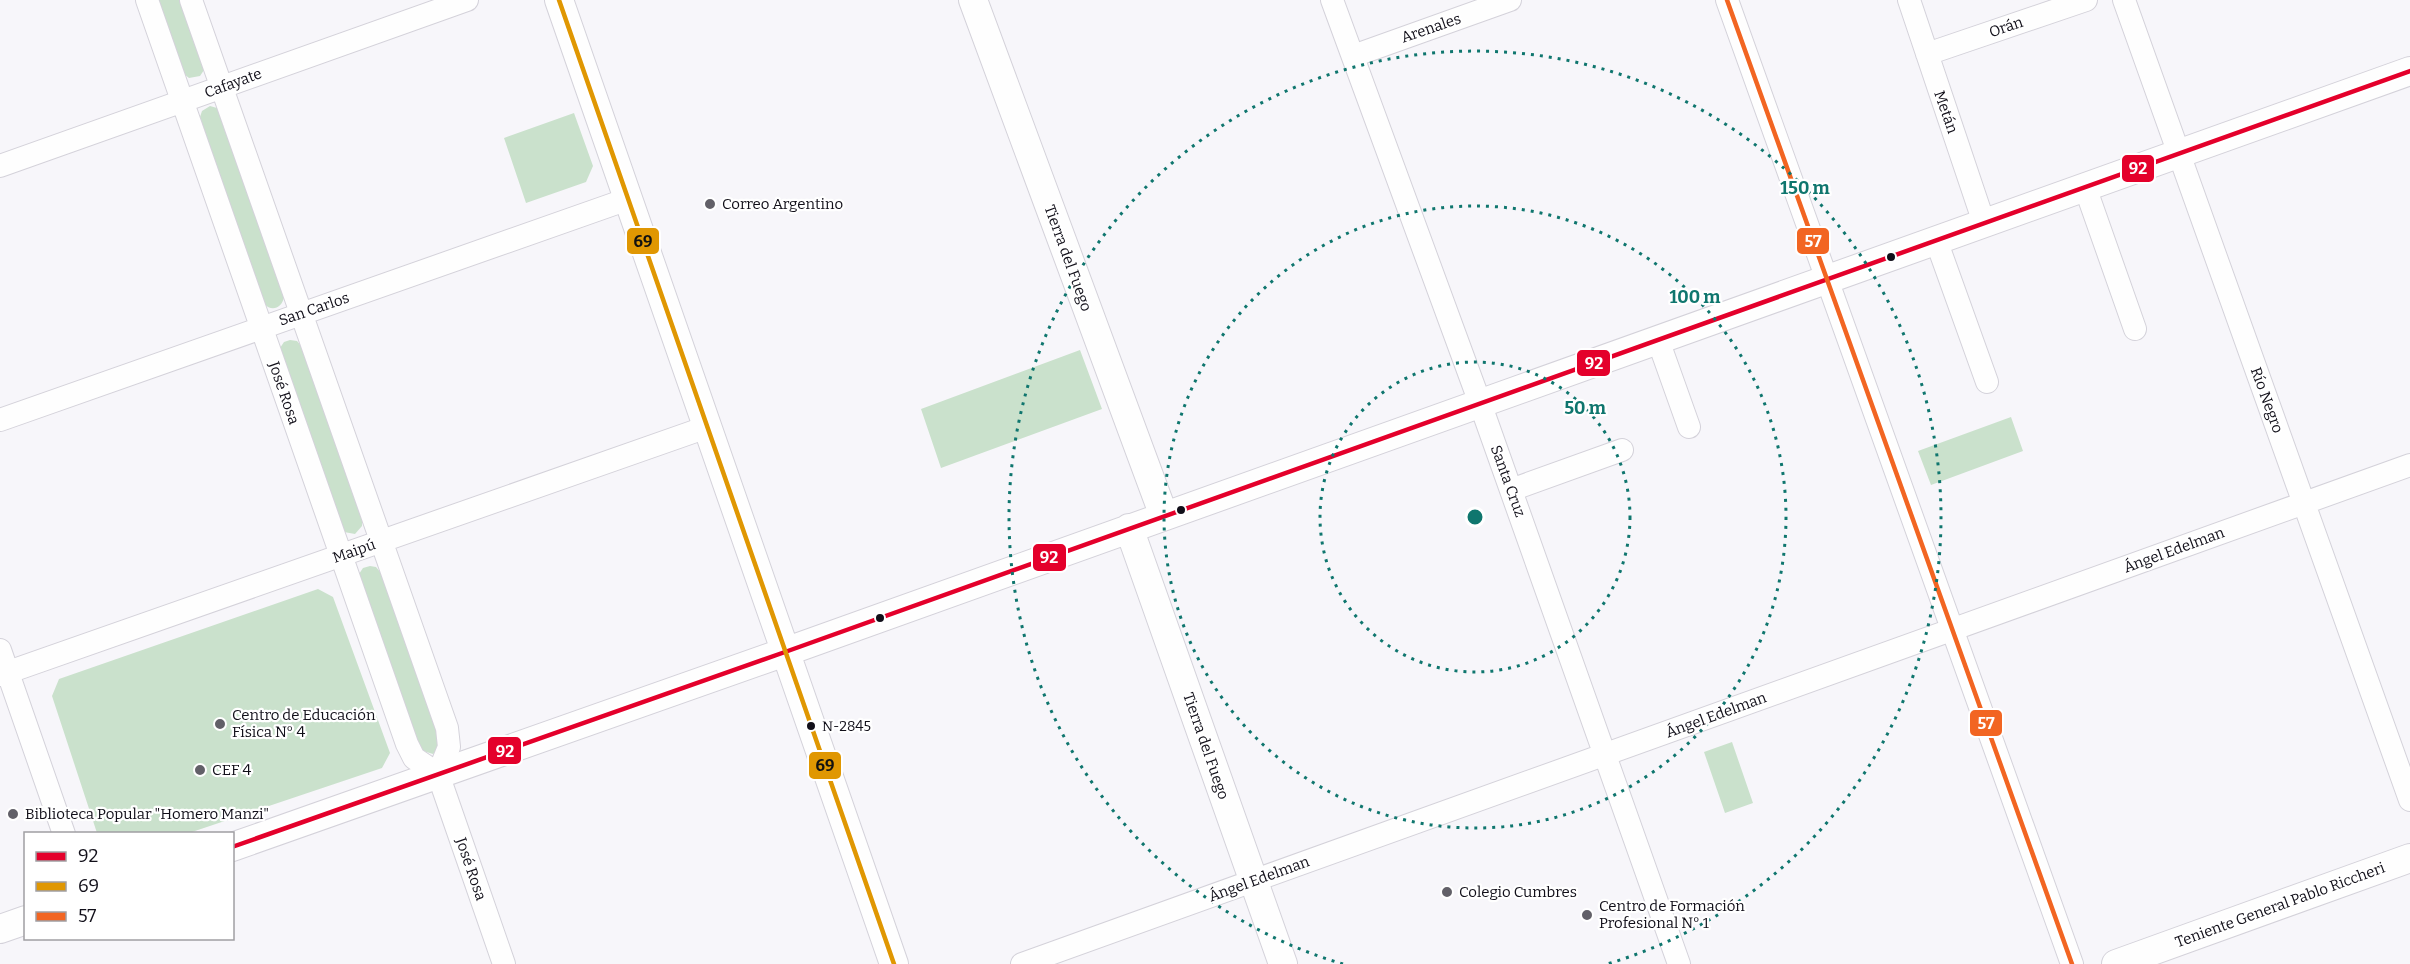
<svg xmlns="http://www.w3.org/2000/svg" width="2410" height="964" font-family="Bitter,serif">
	<rect width="100%" height="100%" fill="#f7f6fa"/>
	<path fill="#cae1cc" d="M158 0H182L204 70 200 76 189 78 184 74Z
		M210 106 217 108 284 297C282 308 272 312 264 304L200 117 202 111Z
		M574 113 593 166 586 182 526 203 504 138Z
		M290 340 297 341 302 347 362 519V526L355 534 344 532 280 348 284 342Z
		M1080 350 1102 409 941 468 921 409Z
		M2011 417 2023 451 1931 485 1918 451Z
		M370 566 376 567 381 573 440 739 436 752 433 754 420 750 359 574 363 568Z
		M318 589 333 597 390 753 382 768 189 833H97L52 696 59 679Z
		M1732 742 1753 803 1725 813 1704 752Z"/>
	<g fill="none" stroke-linecap="round" stroke-linejoin="round">
		<g stroke="#d4d2da" stroke-width="24">
			<path id="minor" d="M147 0 407 744 414 758 438 774 504 964
				M191 0 447 728 449 747 438 774
				M1332 0 1480 403 1679 964
				M1727 0 2072 964
				M1909 0 1984 223
				M2124 0 2410 800
				M1927 54 2086 0
				M1353 56 1510 0
				M0 166 467 0
				M2085 187 2135 329
				M1936 240 1987 382
				M1658 340 1689 427
				M0 420 628 199
				M1511 490 1622 450
				M0 650 64 834
				M0 675 707 427
				M1022 964 2410 465"/>
		</g>
		<g stroke="#d4d2da" stroke-width="30">
			<path id="tertiary" d="M559 0 894 964
				M973 0 1164 516
				M1129 528 1283 964
				M232 847 785 652 2410 71
				M0 929 26 920
				M2116 964 2410 858"/>
		</g>
		<use href="#minor" stroke="#fefefe" stroke-width="22"/>
		<use href="#tertiary" stroke="#fefefe" stroke-width="28"/>
		<g stroke="#fff" stroke-width="9">
			<path id="bus-1" d="M232 847 785 652 2410 71"/>
		</g>
		<g stroke="#fff" stroke-width="9">
			<path id="bus-2" d="M559 0 894 964"/>
		</g>
		<g stroke="#fff" stroke-width="9">
			<path id="bus-3" d="M1727 0 2072 964"/>
		</g>
		<use href="#bus-1" stroke="#e4002b" stroke-width="4.5"/>
		<use href="#bus-2" stroke="#e09702" stroke-width="4.5"/>
		<use href="#bus-3" stroke="#f26522" stroke-width="4.5"/>
	</g>
	<g fill="none" stroke="#0f766e" stroke-width="3" stroke-dasharray="3 6">
		<circle cx="1475" cy="517" r="155"/>
		<circle cx="1475" cy="517" r="311"/>
		<path d="M1343 964A466 466 0 1 1 1607 964"/>
	</g>
	<g fill="#626068" stroke="#fff" stroke-width="2">
		<circle cx="710" cy="204" r="6"/>
		<circle cx="220" cy="724" r="6"/>
		<circle cx="200" cy="770" r="6"/>
		<circle cx="13" cy="814" r="6"/>
		<circle cx="1447" cy="892" r="6"/>
		<circle cx="1587" cy="915" r="6"/>
	</g>
	<g fill="#110f19" stroke="#fff" stroke-width="2">
		<circle cx="1891" cy="257" r="5"/>
		<circle cx="1181" cy="510" r="5"/>
		<circle cx="880" cy="618" r="5"/>
		<circle cx="811" cy="726" r="5"/>
	</g>
	<g text-anchor="middle" stroke-width="4.5" stroke-linejoin="round" paint-order="stroke">
		<g font-size="14" fill="#110f19" stroke="#fff" text-anchor="start">
			<text x="822" y="731">N-2845</text>
		</g>
		<g font-size="15" fill="#110f19" stroke="#fff">
			<text transform="translate(2006 27) rotate(-19)" y="5">Orán</text>
			<text transform="translate(1431 28) rotate(-19)" y="5">Arenales</text>
			<text transform="translate(233 83) rotate(-20)" y="5">Cafayate</text>
			<text transform="translate(1946 112) rotate(71)" y="5">Metán</text>
			<text transform="translate(1068 258) rotate(70)" y="5">Tierra del Fuego</text>
			<text transform="translate(314 309) rotate(-19)" y="5">San Carlos</text>
			<text transform="translate(284 393) rotate(71)" y="5">José Rosa</text>
			<text transform="translate(2267 400) rotate(70)" y="5">Río Negro</text>
			<text transform="translate(1508 481) rotate(70)" y="5">Santa Cruz</text>
			<text transform="translate(2174 550) rotate(-20)" y="5">Ángel Edelman</text>
			<text transform="translate(354 551) rotate(-19)" y="5">Maipú</text>
			<text transform="translate(1716 715) rotate(-20)" y="5">Ángel Edelman</text>
			<text transform="translate(1206 746) rotate(71)" y="5">Tierra del Fuego</text>
			<text transform="translate(471 869) rotate(71)" y="5">José Rosa</text>
			<text transform="translate(1259 879) rotate(-20)" y="5">Ángel Edelman</text>
			<text transform="translate(2280 905) rotate(-20)" y="5">Teniente General Pablo Riccheri</text>
		</g>
		<g font-size="15" fill="#110f19" stroke="#fff" text-anchor="start">
			<text x="722" y="209">Correo Argentino</text>
			<text x="232" y="720">Centro de Educación<tspan x="232" dy="17">Física N° 4</tspan></text>
			<text x="212" y="775">CEF 4</text>
			<text x="25" y="819">Biblioteca Popular "Homero Manzi"</text>
			<text x="1459" y="897">Colegio Cumbres</text>
			<text x="1599" y="911">Centro de Formación<tspan x="1599" dy="17">Profesional N° 1</tspan></text>
		</g>
	</g>
	<circle cx="1475" cy="517" r="9" fill="#0f766e" stroke="#fff" stroke-width="3"/>
	<g font-size="18" text-anchor="middle" font-weight="bold" fill="#0f766e" stroke="#fff" stroke-width="4.5" stroke-linejoin="round" paint-order="stroke">
		<text x="1805" y="194">150 m</text>
		<text x="1695" y="303">100 m</text>
		<text x="1585" y="414">50 m</text>
	</g>
	<g stroke="#fff" stroke-width="2">
		<rect x="2121" y="154" width="34" height="29" rx="6" fill="#e4002b"/>
		<rect x="626" y="227" width="34" height="28" rx="6" fill="#e09702"/>
		<rect x="1796" y="227" width="34" height="28" rx="6" fill="#f26522"/>
		<rect x="1576" y="349" width="35" height="28" rx="6" fill="#e4002b"/>
		<rect x="1032" y="543" width="35" height="29" rx="6" fill="#e4002b"/>
		<rect x="1969" y="709" width="34" height="28" rx="6" fill="#f26522"/>
		<rect x="487" y="736" width="35" height="29" rx="6" fill="#e4002b"/>
		<rect x="808" y="751" width="34" height="29" rx="6" fill="#e09702"/>
	</g>
	<g font-size="16" text-anchor="middle" font-weight="bold" fill="#fff">
		<text x="2138" y="174">92</text>
		<text x="1813" y="247">57</text>
		<text x="1594" y="369">92</text>
		<text x="1049" y="563">92</text>
		<text x="1986" y="729">57</text>
		<text x="505" y="757">92</text>
	</g>
	<g font-size="16" text-anchor="middle" font-weight="bold" fill="#111">
		<text x="643" y="247">69</text>
		<text x="825" y="771">69</text>
	</g>
	<rect x="24" y="832" width="210" height="108" fill="#ffffff" stroke="#a09fa3" stroke-width="1.5"/>
	<rect x="36" y="852" width="30" height="9" fill="#e4002b" stroke="#a09fa3" stroke-width="1.5"/>
	<text x="78" y="862" font-size="18" fill="#110f19">92</text>
	<rect x="36" y="882" width="30" height="9" fill="#e09702" stroke="#a09fa3" stroke-width="1.5"/>
	<text x="78" y="892" font-size="18" fill="#110f19">69</text>
	<rect x="36" y="912" width="30" height="9" fill="#f26522" stroke="#a09fa3" stroke-width="1.5"/>
	<text x="78" y="922" font-size="18" fill="#110f19">57</text>
</svg>
